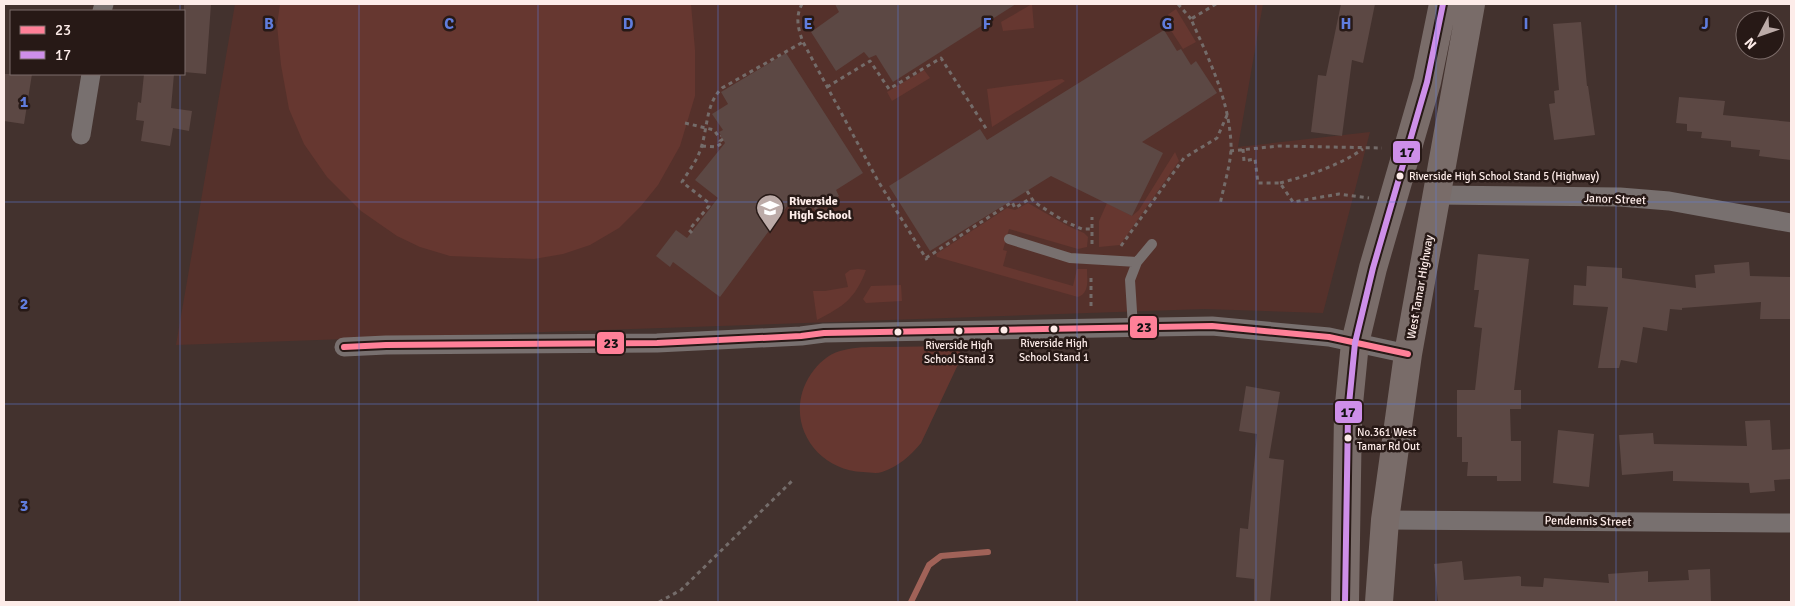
<svg xmlns="http://www.w3.org/2000/svg" width="1795" height="606" font-family="Signika,sans-serif">
	<rect width="100%" height="100%" fill="#43322e"/>
	<path fill="#55312b" d="M235 4H1263L1238 147 1370 132 1323 313 1204 309 176 345Z"/>
	<path fill="#663730" d="M280 4H691L695 50V96L680 146 658 185 641 206 619 228 590 245 563 254 534 259 450 256 420 247 397 236 361 211 327 177 304 144 289 109 281 65 277 25Z
		M1032 4 1034 28 1003 31 1001 22Z
		M1176 9 1196 42 1183 49 1163 18Z
		M924 70 930 78 892 101 887 92Z
		M1062 79 1065 81 992 127 987 89Z
		M1175 152 1179 161 1120 245 1099 247V221L1107 203 1132 216 1139 210Z
		M1028 203 1068 226 1084 233 1088 237 1087 247 1078 249 1009 229 1003 250 1007 251 1003 266 1073 286 1077 269H1087C1087 279 1090 293 1078 297L937 257 936 254 1007 208 1015 210Z
		M858 269 866 270C855 299 844 306 817 320L813 291H825L848 287 845 274 850 270Z
		M901 285 902 301 866 303 863 299 871 286Z
		M954 346 959 350 962 356 921 443C911 455 898 467 882 472 876 474 869 472 863 472 813 470 782 417 811 374 818 364 828 354 840 351 856 346 873 347 889 347 911 347 932 346 954 346Z"/>
	<g fill="none" stroke-linecap="round" stroke-linejoin="round">
		<path stroke="#a06258" stroke-width="6" d="M911 602 929 565 941 556 988 552"/>
	</g>
	<path fill="#5c4844" d="M184 4H211L206 74 184 72Z
		M835 4H1016L893 82 876 55 869 58 864 52 836 71 811 32 839 12Z
		M1341 4H1375L1363 63 1352 60 1342 136 1311 132 1318 75 1326 76Z
		M1581 22 1587 86H1588L1595 135 1554 140 1549 104 1555 103 1554 91 1559 90 1553 24Z
		M1164 30 1177 51 1181 49 1191 65 1196 61 1217 93 1142 142 1163 153 1132 216 1051 176 930 251 889 186 980 129 987 140Z
		M786 53 863 173 836 190 839 196 815 210 813 207 799 215 791 201 720 297 673 262 670 267 656 256 676 230 687 238 718 198 695 180 725 143 719 132 723 130 712 114 728 104 721 92Z
		M4 74H32L24 124 4 121Z
		M144 74H174L171 108 192 111 189 131 173 128 170 146 141 141 144 121 136 120 138 102 141 103Z
		M1679 97 1725 101 1723 115 1791 122V160L1759 156 1760 150 1731 147V141L1701 138 1702 132 1687 131V124L1676 123Z
		M1478 254 1529 259 1514 390H1521V409H1510L1511 441H1521V481H1497V476H1467L1468 462H1462V437H1457V390H1475L1482 328 1474 327 1479 290H1474Z
		M1749 262 1750 276 1791 277V319H1760L1761 302 1682 308V310L1670 309 1667 331 1643 327 1637 363 1621 360 1619 368H1598L1608 307 1573 305 1574 285 1586 286 1587 266 1622 268V278L1696 288 1695 275 1715 273 1714 265Z
		M1246 386 1280 392 1269 458 1284 460 1270 602H1254V579L1236 577 1240 528 1248 529 1257 434 1239 431Z
		M1770 420 1772 450 1791 449V479L1774 480 1775 491 1750 493 1749 483 1673 481V471L1622 475 1619 435 1653 433 1654 444 1747 446 1745 421Z
		M1558 430 1594 434 1589 487 1553 483Z
		M1462 561 1464 580 1519 576 1521 577V586L1543 587 1544 578 1609 583 1608 574 1648 571V582L1689 580 1688 570 1710 569 1711 602H1438L1434 564Z"/>
	<g fill="none" stroke-linecap="round" stroke-linejoin="round">
		<path stroke="#746c6a" stroke-width="3" stroke-dasharray="4 4" stroke-linecap="butt" d="M802 4C795 17 798 29 803 42L878 181 927 260
			M1178 4 1191 19
			M1216 4 1191 19C1209 60 1229 99 1231 144 1232 161 1223 188 1220 205
			M827 87 870 61 889 89 941 58 987 130
			M685 123 714 130 719 137 721 136
			M702 146 716 147 722 143 720 141 723 139
			M1243 149 1244 161 1255 159 1258 183H1280L1293 202 1339 194 1369 198
			M1230 151 1279 146 1382 148
			M1280 183C1310 175 1338 166 1363 149
			M1027 191 1034 202 1064 221 1082 229H1092
			M692 233 689 230 709 206V203L682 182C688 172 696 162 700 151 708 130 705 104 722 88L803 42
			M1092 244V217
			M1121 246 1184 158 1217 138 1228 113
			M926 258 1012 202 1015 208 1031 198
			M1091 306V274
			M659 602 681 590 792 481"/>
		<path stroke="#78706f" stroke-width="10" d="M1009 239 1070 258 1137 262
			M1133 327 1130 280 1137 262 1152 244"/>
		<path stroke="#78706f" stroke-width="19" d="M102 11 104 4
			M81 135 91 74
			M1436 195 1620 197 1669 201 1791 223
			M344 347 386 345 657 343 801 336 824 333 1212 326 1329 337 1408 354
			M1385 520 1791 523"/>
		<path stroke="#796c69" stroke-width="28" d="M1345 602 1348 414 1355 343 1373 268 1427 82 1443 4
			M1379 602 1385 520 1408 354 1471 4"/>
		<g stroke="#271916" stroke-width="10">
			<path id="bus-1" d="M344 347 386 345 657 343 801 336 824 333 1212 326 1329 337 1408 354"/>
		</g>
		<g stroke="#271916" stroke-width="10">
			<path id="bus-2" d="M1345 602 1348 414 1355 343 1373 268 1427 82 1443 4"/>
		</g>
		<use href="#bus-1" stroke="#ff8098" stroke-width="6"/>
		<use href="#bus-2" stroke="#ce8fe9" stroke-width="6"/>
	</g>
	<path fill="none" stroke="#607ddd" stroke-width="1" stroke-opacity="0.55" d="M180 4V11M359 4V602M538 4V602M718 4V602M898 4V602M1077 4V602M1256 4V602M1436 4V602M1616 4V602M180 74V602M4 202H1791M4 404H1791"/>
	<defs>
		<g id="school-pin" transform="scale(1.4375)"><path d="M0 17L-7.5 6A9.5 9.5 0 1 1 7.5 6Z" fill="#bcaba8" stroke="#271916"/><path d="M0-5L7-2L0 1L-7-2ZM-4 1L0 2.5L4 1V4Q0 6-4 4Z" fill="#fff"/></g>
	</defs>
	<g fill-rule="evenodd">
		<use href="#school-pin" x="770" y="208"/>
	</g>
	<g fill="#fdece9" stroke="#271916" stroke-width="2">
		<circle cx="1400" cy="176" r="4.5"/>
		<circle cx="1054" cy="329" r="4.5"/>
		<circle cx="1004" cy="330" r="4.5"/>
		<circle cx="959" cy="331" r="4.5"/>
		<circle cx="898" cy="332" r="4.5"/>
		<circle cx="1348" cy="438" r="4.5"/>
	</g>
	<g text-anchor="middle" stroke-width="5" stroke-linejoin="round" paint-order="stroke">
		<g font-size="11" fill="#fdece9" stroke="#271916" text-anchor="start">
			<text x="1409" y="180">Riverside High School Stand 5 (Highway)</text>
			<text x="1054" y="347" text-anchor="middle">Riverside High<tspan x="1054" dy="14">School Stand 1</tspan></text>
			<text x="959" y="349" text-anchor="middle">Riverside High<tspan x="959" dy="14">School Stand 3</tspan></text>
			<text x="1357" y="436">No.361 West<tspan x="1357" dy="14">Tamar Rd Out</tspan></text>
		</g>
		<g font-size="12" fill="#fdece9" stroke="#271916">
			<text transform="translate(1615 199) rotate(2)" y="4">Janor Street</text>
			<text transform="translate(1420 287) rotate(-80)" y="4">West Tamar Highway</text>
			<text transform="translate(1588 521) rotate(1)" y="4">Pendennis Street</text>
		</g>
		<g font-size="12" font-weight="bold" fill="#fdece9" stroke="#271916" text-anchor="start">
			<text x="789" y="205">Riverside<tspan x="789" dy="14">High School</tspan></text>
		</g>
	</g>
	<g font-size="16" text-anchor="middle" font-weight="bold" fill="#607ddd" stroke="#271916" stroke-width="5" stroke-linejoin="round" paint-order="stroke">
		<text x="269" y="29">B</text>
		<text x="449" y="29">C</text>
		<text x="628" y="29">D</text>
		<text x="808" y="29">E</text>
		<text x="987" y="29">F</text>
		<text x="1167" y="29">G</text>
		<text x="1346" y="29">H</text>
		<text x="1526" y="29">I</text>
		<text x="1705" y="29">J</text>
		<text x="24" y="107">1</text>
		<text x="24" y="309">2</text>
		<text x="24" y="511">3</text>
	</g>
	<g stroke="#271916" stroke-width="2">
		<rect x="1392" y="140" width="29" height="24" rx="5" fill="#ce8fe9"/>
		<rect x="1129" y="315" width="29" height="24" rx="5" fill="#ff8098"/>
		<rect x="596" y="331" width="29" height="24" rx="5" fill="#ff8098"/>
		<rect x="1334" y="400" width="29" height="24" rx="5" fill="#ce8fe9"/>
	</g>
	<g font-size="14" text-anchor="middle" font-weight="bold" fill="#111">
		<text x="1407" y="157">17</text>
		<text x="1144" y="332">23</text>
		<text x="611" y="348">23</text>
		<text x="1348" y="417">17</text>
	</g>
	<rect width="1795" height="606" fill="none" stroke="#fdece9" stroke-width="10"/>
	<rect x="10" y="10" width="175" height="65" fill="#271916" stroke="#7d6d6a"/>
	<rect x="20" y="26" width="25" height="8" fill="#ff8098" stroke="#7d6d6a"/>
	<text x="55" y="35" font-size="15" fill="#fdece9">23</text>
	<rect x="20" y="51" width="25" height="8" fill="#ce8fe9" stroke="#7d6d6a"/>
	<text x="55" y="60" font-size="15" fill="#fdece9">17</text>
	<g transform="translate(1760 35) rotate(229)"><circle r="24" fill="#271916" stroke="#7d6d6a"/>
	<path d="M0-4L9 19L0 12L-9 19Z" fill="#bcaba8"/>
	<text y="-8" font-size="14" font-weight="bold" text-anchor="middle" fill="#fdece9">N</text>
	</g>
</svg>
